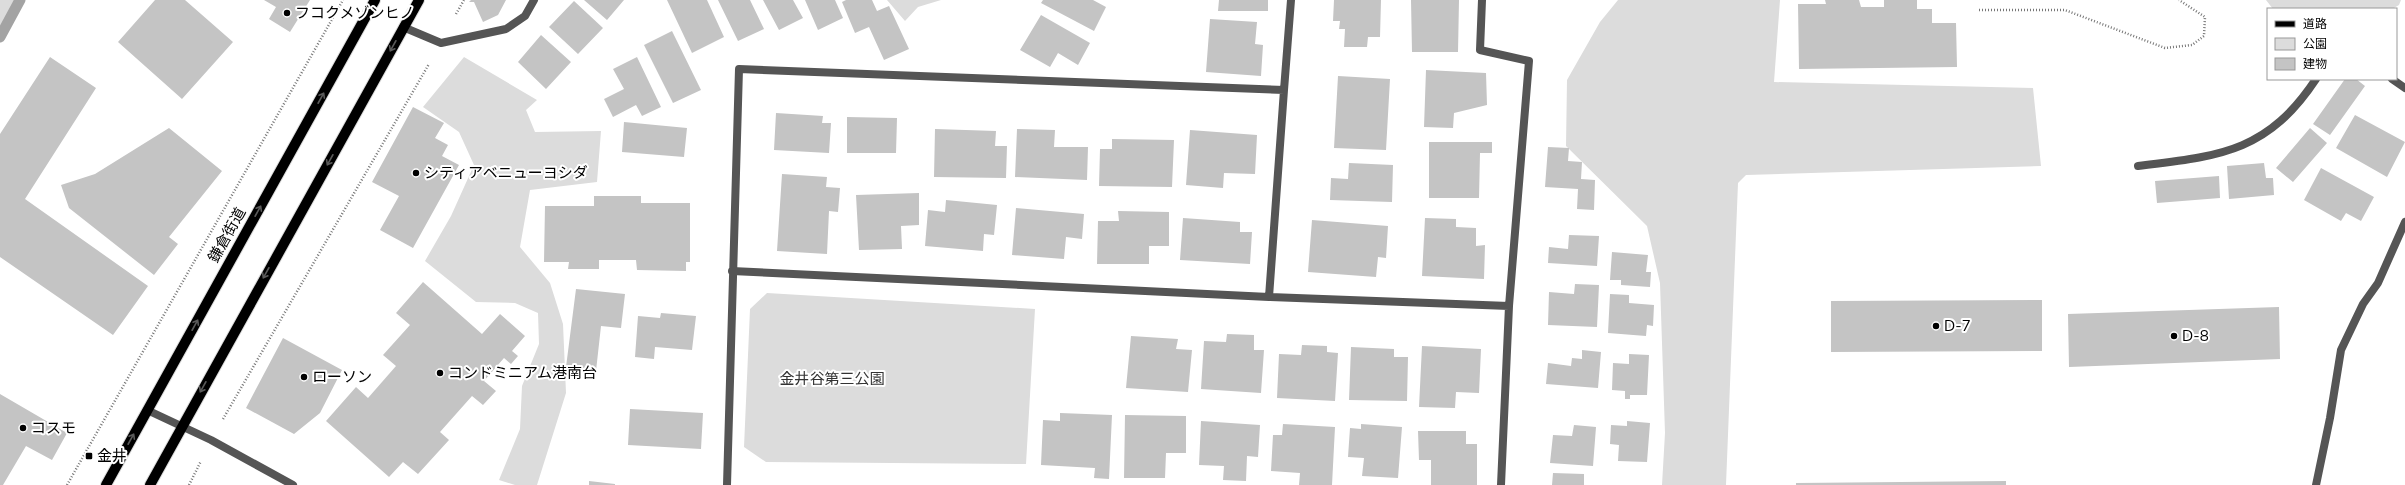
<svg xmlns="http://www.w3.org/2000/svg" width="2405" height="485" font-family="Mulish,'Noto Sans JP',sans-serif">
	<rect width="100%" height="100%" fill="#fff"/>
	<path fill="#dcdcdc" d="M0 0H20L0 37Z
		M887 0H941L918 7 905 21Z
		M1618 0H1780L1774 82 2033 88 2041 166 1746 175 1738 183 1726 485H1662L1665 433 1660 283 1647 226 1566 146 1567 80 1600 22Z
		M2266 0H2401L2399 5 2392 9H2273Z
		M464 57 537 100 526 110 535 132 601 131 597 182 530 190 520 247 550 283 563 324 566 393 537 485H515L499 480 520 429 522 386 539 344 538 313 515 303 476 302 425 261 451 216 474 165 459 132 423 107Z
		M767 293 1035 309 1026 464 766 462 744 447 750 309Z"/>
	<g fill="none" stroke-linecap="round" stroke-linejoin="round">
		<path stroke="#a3a3a3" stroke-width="11" d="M0 37 20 0"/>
	</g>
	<path fill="#c4c4c4" d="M155 0H185L233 42 182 99 118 42Z
		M264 0H310L290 32 269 19 276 7Z
		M471 0H506L498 15 483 22 474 2H469Z
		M584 0H624L607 20Z
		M667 0H707L724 37 692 53Z
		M718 0H750L764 29 738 41Z
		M763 0H793L803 18 779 30Z
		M805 0H835L843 18 818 30Z
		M846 0H872L877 11 889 6 909 49 884 60 869 27 855 33 842 2Z
		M1043 0H1093L1106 7 1094 31 1041 3Z
		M1219 0H1268V11H1218Z
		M1334 0H1381L1380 37H1368L1367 47H1344L1345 29H1339L1340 21H1333Z
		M1411 0H1459L1458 52H1412Z
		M1825 0H1859L1861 7H1884V0H1917V9H1932V23H1956L1957 67 1799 69 1798 4H1826Z
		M574 1 603 28 578 54 549 27Z
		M1041 15 1090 43 1078 65 1058 53 1050 67 1020 50Z
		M1210 19 1257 22 1255 44 1263 45 1261 76 1206 72Z
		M672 31 701 90 673 103 644 45Z
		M541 35 571 62 546 89 518 62Z
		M50 57 96 88 25 199 148 286 113 335 0 257V134Z
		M637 57 661 107 642 116 636 105 613 117 604 99 624 89 613 69Z
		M1426 70 1486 73 1487 105 1454 113 1453 128 1424 127Z
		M1338 76 1390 79 1386 150 1334 148Z
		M2345 79H2356L2365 86 2330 135 2313 124Z
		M413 107 444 123 435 138 448 145 442 156 459 165 413 248 380 230 399 196 372 182Z
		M776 113 823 116 822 123H831L829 153 774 150Z
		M2355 115 2405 142 2387 177 2336 148Z
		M847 117 897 118 896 153H847Z
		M624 122 687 128 684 157 622 152Z
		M169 128 222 171 169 237 178 244 154 275 69 208 61 185 95 174Z
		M2310 128 2327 143 2293 182 2276 168Z
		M935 129 996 131 995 146H1007L1006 178 934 177Z
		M1017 129 1055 130 1054 147H1088L1087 180 1015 177Z
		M1190 130 1257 135 1255 174 1224 173 1223 188 1186 185Z
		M1112 139 1174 140 1172 187 1099 186 1100 149H1112Z
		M1429 142H1492V153H1480L1479 198H1429Z
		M1548 147 1569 148 1568 161 1582 162 1581 179 1595 180 1594 210 1577 209 1578 189 1545 187Z
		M1349 163 1393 165 1392 202 1330 200 1331 178 1348 179Z
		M2264 163 2266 178H2273L2274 195 2229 199 2227 166Z
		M2321 168 2374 197 2361 221 2346 213 2341 221 2304 200Z
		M782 174 827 177 826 187 840 188 838 212 829 211 827 254 777 251Z
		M2219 176 2220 198 2157 203 2155 181Z
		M919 193V225L901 226 902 249 859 250 856 195Z
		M594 196H641V203H690V262H686V271L637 270 636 260H599V269H568L569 262H544L545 206H594Z
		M946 200 997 205 994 235 984 234 983 251 925 246 928 210 945 212Z
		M1016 208 1084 214 1082 239 1066 237 1064 259 1012 255Z
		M1118 211 1169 212V246H1149V264H1097L1098 221H1119Z
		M1183 218 1240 222V232H1252L1250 264 1180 260Z
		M1425 218 1456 219V227L1476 228V246L1485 245 1484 279 1422 276Z
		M1312 220 1388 226 1386 258 1378 257 1376 277 1308 272Z
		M1569 235 1599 236 1597 266 1548 263 1549 247 1568 249Z
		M1612 252 1648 255 1646 272H1651L1650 287 1621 285V280H1610Z
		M423 282 482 334 500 314 525 336 512 351 518 356 511 364 504 358 484 381 496 391 483 405 472 396 440 432 449 440 418 474 403 462 389 477 326 421 356 387 368 398 396 366 383 355 410 325 396 313Z
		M1575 284 1599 285 1597 327 1548 325 1549 292 1574 294Z
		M576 289 625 294 621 328 601 326 596 371 566 367Z
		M1610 294 1629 295V303L1654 305 1653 326 1647 325 1646 336 1608 333Z
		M2042 300V351L1831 352V301Z
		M2279 307 2280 359 2069 367 2068 314Z
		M661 313 696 316 692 350 655 347 654 359 635 357 638 316 660 318Z
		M1227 334 1254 335V350H1264L1261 393 1201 389 1204 341 1226 342Z
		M1131 336 1178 339 1176 349 1192 350 1188 392 1126 388Z
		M283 338 342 370 320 413 294 434 246 408Z
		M1302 345 1327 346V352L1338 353 1335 401 1277 398 1279 354 1301 355Z
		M1422 346 1481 349 1479 393 1456 392 1455 408 1419 407Z
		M1351 347 1394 349V357H1408L1407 401 1349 400Z
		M1582 350 1601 352 1598 388 1546 384 1548 363 1571 366 1572 358 1582 359Z
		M1629 354 1649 355 1647 395H1630V399H1625V391L1612 390 1613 363 1629 364Z
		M0 394 67 433 52 460 26 446 3 485H0Z
		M630 409 703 413 701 449 628 445Z
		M1060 413 1112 415 1109 479 1094 478 1095 468 1041 465 1043 420 1060 421Z
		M1125 415 1186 416V453H1166L1165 478H1124Z
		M1201 421 1260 425 1258 457 1247 456 1246 481 1223 480 1224 466 1199 465Z
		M1627 421 1650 423 1647 462 1618 461 1619 445 1610 444 1611 425 1627 426Z
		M1283 424 1335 427 1332 485H1299L1300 473 1271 471 1273 435H1282Z
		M1361 424 1402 427 1398 478 1362 476 1364 458 1348 457 1350 428 1361 429Z
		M1574 425 1596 427 1593 466 1550 463 1553 435 1572 436Z
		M1418 431H1466V444H1477V485H1431V460H1419Z
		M1553 473 1584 474V485H1552Z
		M589 481 615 484V485H589Z
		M2006 481V485H1796V483Z"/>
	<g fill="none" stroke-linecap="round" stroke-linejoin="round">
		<g stroke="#dbdbdb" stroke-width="12">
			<path id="primary" d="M106 485 375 0
				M150 485 419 0"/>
		</g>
		<path stroke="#777" stroke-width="2.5" stroke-dasharray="1 2" stroke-linecap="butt" d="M1979 10H2065L2165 48 2192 45 2204 36 2205 17 2179 0
			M456 14 464 0
			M223 419 429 64
			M67 485 343 0
			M189 485 201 461"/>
		<path stroke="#555" stroke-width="8" d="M1482 0 1480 50 1529 61 1509 306 1501 485
			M403 27 441 43 506 29 525 16 534 0
			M2392 79 2405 88
			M1284 90 1291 0
			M2138 166C2219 156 2267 153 2316 79
			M1269 297 1509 306
			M147 410 211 440 293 485
			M727 485 739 69 1284 90 1269 297 732 271
			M2316 485 2330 418 2341 350 2363 304 2378 283 2405 222"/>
		<use href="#primary" stroke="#000" stroke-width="10"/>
	</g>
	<defs><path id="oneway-shaft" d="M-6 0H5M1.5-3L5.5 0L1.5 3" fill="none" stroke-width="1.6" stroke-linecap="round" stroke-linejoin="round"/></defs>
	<g stroke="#595959">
		<use href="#oneway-shaft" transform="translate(393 46) rotate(119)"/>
		<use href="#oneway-shaft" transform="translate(321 98) rotate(-61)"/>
		<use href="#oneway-shaft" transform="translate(330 160) rotate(119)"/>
		<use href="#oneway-shaft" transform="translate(258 211) rotate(-61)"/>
		<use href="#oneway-shaft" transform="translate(266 273) rotate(119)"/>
		<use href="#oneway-shaft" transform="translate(195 325) rotate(-61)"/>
		<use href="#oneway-shaft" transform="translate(203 387) rotate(119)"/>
		<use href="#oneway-shaft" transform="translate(131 439) rotate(-61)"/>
	</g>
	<g fill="#000" stroke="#fff" stroke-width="1.5">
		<circle cx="287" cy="13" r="4"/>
		<circle cx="416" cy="173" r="4"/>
		<circle cx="1936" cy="326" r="4"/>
		<circle cx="2174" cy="336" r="4"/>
		<circle cx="440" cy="373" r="4"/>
		<circle cx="304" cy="377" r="4"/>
		<circle cx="23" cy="428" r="4"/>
		<rect x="85" y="452" width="8" height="8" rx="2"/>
	</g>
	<g text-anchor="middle" stroke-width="4" stroke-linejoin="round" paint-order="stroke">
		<g font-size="15" fill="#000" stroke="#fff" text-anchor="start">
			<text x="295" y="18">フコクメゾンヒノ</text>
			<text x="424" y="178">シティアベニューヨシダ</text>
			<text x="1944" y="331">D-7</text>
			<text x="2182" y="341">D-8</text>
			<text x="448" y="378">コンドミニアム港南台</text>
			<text x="312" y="382">ローソン</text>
			<text x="31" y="433">コスモ</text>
			<text x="97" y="461">金井</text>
		</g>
		<g font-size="15" fill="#000" stroke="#fff">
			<text transform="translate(227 235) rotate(-61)" y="5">鎌倉街道</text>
		</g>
		<g font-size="15" fill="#333" stroke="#fff">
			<text x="832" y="384">金井谷第三公園</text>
		</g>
	</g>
	<rect x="2267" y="8" width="130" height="72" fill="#ffffff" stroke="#999999"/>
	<rect x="2275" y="21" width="20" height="6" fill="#000000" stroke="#999999"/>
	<text x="2303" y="28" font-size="12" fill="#000000">道路</text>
	<rect x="2275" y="38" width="20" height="12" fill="#dcdcdc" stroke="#999999"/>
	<text x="2303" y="48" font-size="12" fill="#000000">公園</text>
	<rect x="2275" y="58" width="20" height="12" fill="#c4c4c4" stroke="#999999"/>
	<text x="2303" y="68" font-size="12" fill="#000000">建物</text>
</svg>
